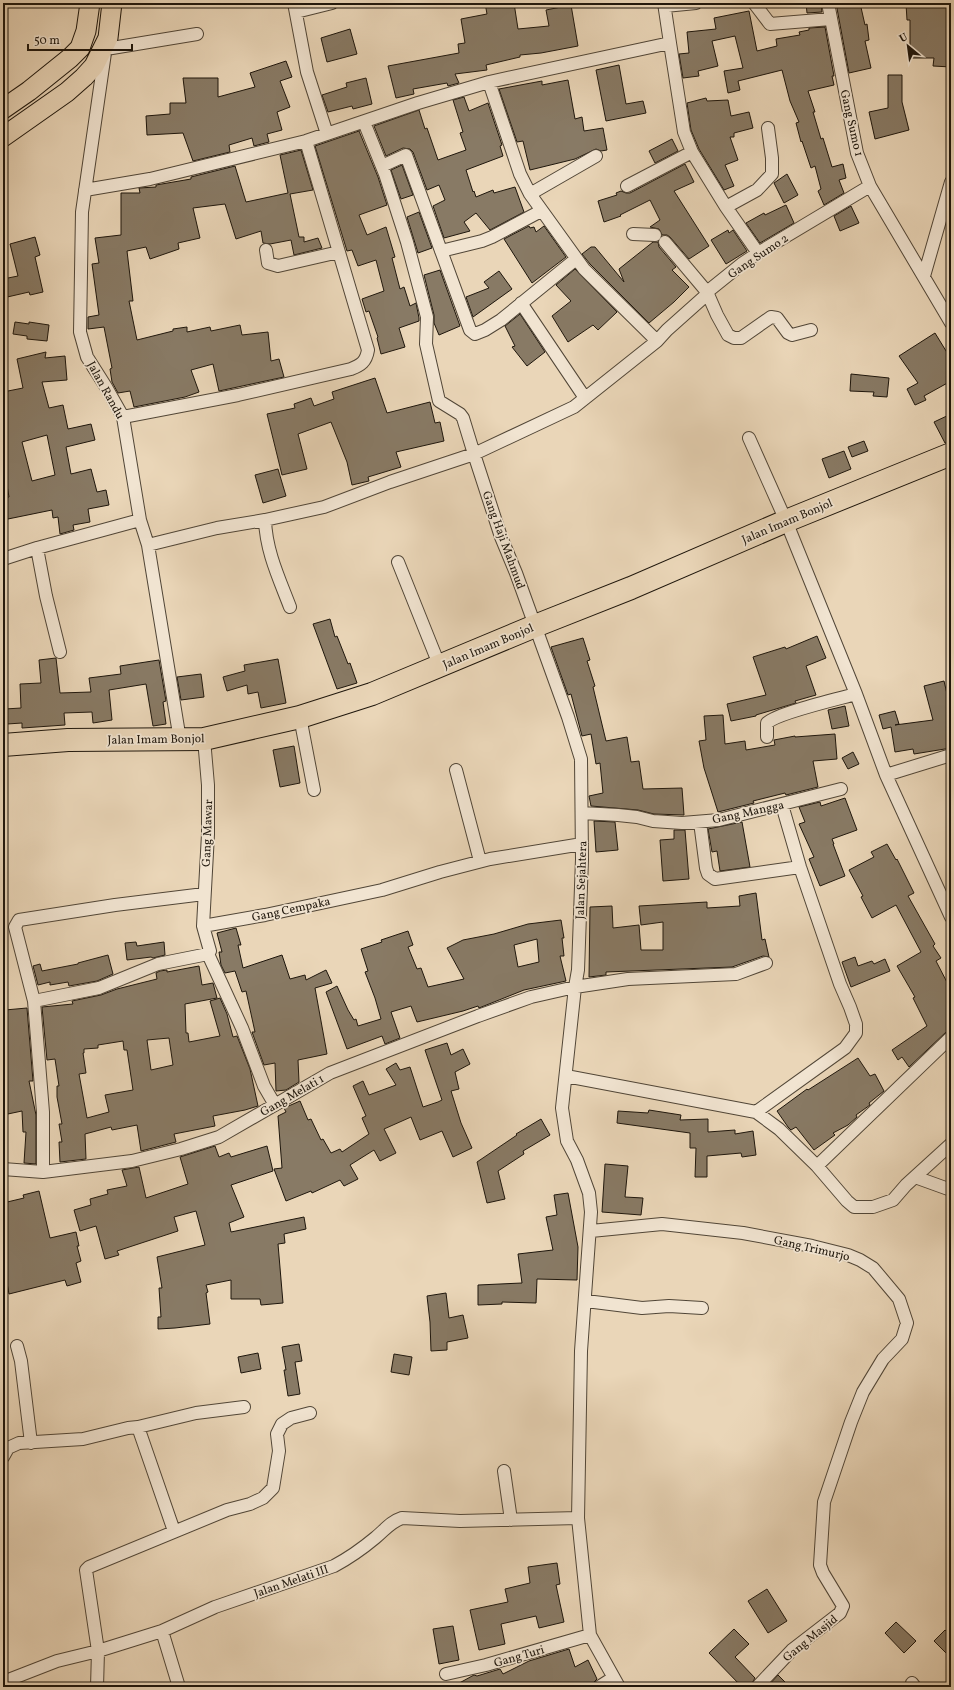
<svg xmlns="http://www.w3.org/2000/svg" width="954" height="1690" font-family="Vollkorn,serif">
	<rect width="100%" height="100%" fill="#ead6b8"/>
	<filter id="stains"><feTurbulence type="fractalNoise" baseFrequency=".005" numOctaves="4"/><feColorMatrix values="0 0 0 0 .2 0 0 0 0 .09 0 0 0 0 .02 0 0 0 .5 -.17"/></filter>
	<radialGradient id="worn" r=".72"><stop offset=".6" stop-color="#630" stop-opacity="0"/><stop offset="1" stop-color="#630" stop-opacity=".3"/></radialGradient>
	<path fill="#887a65" stroke="#1e160c" fill-rule="evenodd" d="M485 3H514L518 29 549 26 546 10 571 5 578 46 541 53 520 55V57L486 65 487 70 455 74 459 83 448 86 447 83 413 89 414 94 396 98 388 66 459 53 458 44 465 43 461 19 487 14Z
		M806 3H821L822 12 807 13Z
		M836 3H860L865 25 867 24 869 40 865 41 871 68 849 73Z
		M951 3V67L933 66 934 58H910V20H907L906 4Z
		M749 11 757 51 777 46 776 39 800 35 799 32 809 30V28L825 27 834 76H832L834 85 808 91 815 112H813L821 139 823 138 832 167 843 164 846 178 839 180 844 193 824 205 818 191 821 189 815 166 811 168 802 141 801 142 796 123 799 122 790 101 782 70 738 81 740 90 728 93 724 71 743 68 735 36 712 41 718 66 698 71 699 76 683 78 679 54 689 53 687 32 716 29 714 18Z
		M350 29 357 54 327 62 321 38Z
		M286 61 292 77 280 81 290 107 277 112 282 130 267 134 269 142 254 146 252 138 229 145 230 152 193 161 183 133 147 135 146 116 170 114V103H186L183 78H218V97L255 87 250 73Z
		M619 65 626 104 643 101 646 113 606 121 596 70Z
		M888 75H902V102L909 130 875 139 869 112 888 108Z
		M366 78 372 104 353 109 352 106 328 112 322 95 347 87 346 83Z
		M568 80 575 119 582 117 584 131 603 128 607 150 601 151 596 149 575 159 530 170 523 141 517 142 499 89 542 81V85Z
		M464 97 469 111 488 103 502 145 500 146 503 156 466 170 473 192 474 191 476 197 493 190 494 193 515 187 524 212 490 230 476 213 464 222 470 231 444 238 433 206 445 200 439 185 427 190 413 152 410 149 403 148 386 156 374 126 419 110 425 129 427 128 438 160 466 150 460 133 463 132 453 100Z
		M706 98 707 101 728 100 731 116 749 112 753 128 734 133V137H730L738 160 725 165 734 186 724 190 699 149 691 130 687 103Z
		M359 131 378 177 387 205 359 215 367 235 386 227 395 257 392 258 400 289 404 287 410 306 416 303 419 318V321L399 328 405 347 381 354 377 338 378 337 369 311 366 312 362 299 384 291 376 260 358 266 352 250 347 251 315 146Z
		M672 139 678 151 655 163 649 151Z
		M301 150 313 190 290 194 299 237H304V242L318 238 322 248 294 255 291 240 270 244 263 243 261 231 236 239 225 204 193 208 200 238 178 243 179 249 150 259 146 247 127 251 133 301H129L137 340 173 331V329L187 327V332L210 327 211 331 240 325 242 335 268 332 271 361 279 359 284 377 219 391 213 364 191 370 199 392 185 397 134 407 130 391 118 393 112 382 110 369 112 368 104 327 88 329V317L99 315 92 264 99 263 95 238 121 235V193H140L139 188 156 187V185L191 179V177L235 166 246 202 288 193 280 155Z
		M685 164 694 182 674 191 709 246 689 259 670 237 667 235H662L659 229 650 227 660 220 650 200 620 215 621 216 604 222 598 201 617 195 616 193 621 191 626 193H630Z
		M402 165 413 195 401 199 391 170Z
		M787 174 798 195 784 203 774 183Z
		M786 205 794 223 760 243 746 223 764 213 765 215Z
		M851 206 859 223 840 231 834 216Z
		M419 212 432 248 418 253 407 217Z
		M529 226 530 228 534 227 536 232 544 226 566 257 532 283 504 239Z
		M728 230 729 233 733 230 747 251 726 264 711 240Z
		M35 237 40 255 35 257 43 292 30 295 29 292 3 298V279L18 276 10 244Z
		M653 242H658L659 247 676 267 672 270 689 287 674 302 649 323 590 264 582 254 591 247H595L624 282 619 269Z
		M575 269 617 312 598 330 593 325 568 342 552 316 571 301 556 285Z
		M440 270 460 326 439 335 434 323V315L424 275Z
		M499 271 512 289 473 317 466 297 489 288 484 282Z
		M520 314 545 352 527 366 512 347 515 346 505 326Z
		M15 322 29 324V322L49 325 47 341 27 339V336L13 334Z
		M935 333 951 359V381L924 396 926 400 915 405 907 389 918 383 899 356Z
		M46 352 45 358 65 356 67 380 42 382 49 408 63 405 68 429 91 424 95 440 66 447 71 474 91 469 97 492 106 490 109 505 88 509 90 522 73 525 74 530 60 534 58 517 53 518 52 510 3 520V498L9 497 3 462V392L23 388 17 359ZM47 435 55 475 32 481 22 442Z
		M851 374 889 378 887 397 873 396 874 392 850 391Z
		M375 378 387 413 430 402 435 423 440 422 444 441 396 452 401 467 368 477 369 481 352 485 347 462 331 422 298 434 307 469 282 475 267 414 295 408 294 404 311 398 314 406 334 399 332 392Z
		M951 414V442L945 443 934 422Z
		M864 441 868 451 852 457 848 447Z
		M844 451 851 469 829 478 822 459Z
		M278 469 286 496 263 503 255 475Z
		M330 619 335 637 337 636 348 664 350 663 357 683 337 689 313 624Z
		M817 636 826 658 806 666 816 695 795 701 796 703 756 715V716L731 721 727 704 766 695 753 657 785 647 786 649Z
		M583 638 590 660 587 661 595 686 593 687 606 741 627 737 631 762 639 761 643 789 682 788 684 815 654 814 638 810 591 806 589 796 603 793 600 763 596 764 591 734 582 736 571 694 568 695 551 647Z
		M56 658 60 693 91 692 89 678 121 674 120 666 159 660 166 701 163 702 166 724 153 726 146 684 109 690 112 720 93 723 92 712 64 713 65 725 22 728V723L7 724 5 709 21 708 20 684 41 683 39 660Z
		M278 659 286 703 261 708 258 692 248 694 247 685 227 691 223 677 245 671 244 665Z
		M201 674 204 697 181 700 177 677Z
		M944 681 951 711V748L914 754 913 749 895 752 891 727 883 729 879 715 895 711 899 724 895 725 933 720 924 686Z
		M845 706 849 726 832 729 828 710Z
		M723 715 725 744 745 741 746 750 775 745 774 740 795 736V737L835 734 837 759 813 761 818 787 786 795 785 793 753 801 754 803 718 812 704 768 699 741 706 740 704 716Z
		M294 746 300 783 280 787 273 750Z
		M853 752 859 764 848 769 842 758Z
		M845 798 857 830 832 839 834 844H833L845 876 820 886 809 859 814 857 799 824 805 822 799 807 820 802 821 806Z
		M594 821 615 822 618 850 596 852Z
		M742 822 750 867 720 871 717 851 712 852 708 829Z
		M674 830H685L689 879 663 881 660 840 674 839Z
		M887 844 896 860 897 859 914 893 908 896 935 944 933 946 941 958 936 961 951 990V1030L946 1032 909 1067 902 1057 898 1060 892 1050 927 1026 913 998 915 997 897 966 921 952 896 905 872 918 861 897 863 896 849 870 874 857 871 852Z
		M756 893 762 940 765 939 769 957 763 956 732 967 606 972V975L589 977 590 907 612 906 613 928 639 925 641 950H663V922L641 925 639 906 707 902V908L740 906 739 896Z
		M561 920 564 938H562L564 956H560L566 981 524 990 479 1008 478 1006 463 1011 417 1022 411 1006 391 1012 400 1038 385 1044 382 1036 347 1049 326 992 337 986 348 1010 354 1020 356 1019 358 1026 381 1019 375 998 365 972 368 971 361 949 382 942 381 940 408 931 413 945 408 947 417 969 421 968 428 987 464 979 447 948 463 940 494 934 528 924ZM537 939 539 962 518 967 514 945Z
		M236 928 241 945H238L243 968 282 955 290 979 305 975 306 980 326 970 332 983 315 988 327 1054 298 1060 299 1082 286 1090 276 1091 275 1063 264 1065 252 1032H255L246 991 242 992 235 971 225 973 221 965 219 952H222L217 933Z
		M136 942 137 946 164 942 165 955 153 958 151 957 127 960 125 943Z
		M108 955 113 974 97 981 69 986 68 982 50 985V982L38 985 33 966 40 964 42 971 78 964V963Z
		M855 957 858 966 872 961 874 964 885 959 890 971 851 987 842 962Z
		M199 966 202 985 213 983 217 998 185 1004 186 1033H188L189 1042 220 1036 210 1001 220 998 227 1014 233 1037 237 1036 250 1069 258 1106 245 1110 213 1116 215 1126 174 1134 176 1142 141 1151 137 1125 112 1130 111 1127 85 1134 86 1159 60 1162 59 1142H62L59 1124H62L57 1097V1086H59L55 1059 47 1060 42 1007 73 1004 72 1001 101 995 117 989 157 979 156 973 160 971 167 970V972ZM169 1038 173 1065 151 1070 147 1040ZM123 1041 124 1050H127L133 1090 105 1095 109 1112 87 1118 79 1074 86 1073 83 1053H84V1049L98 1048V1045Z
		M27 1008 33 1081H29L36 1115V1164L24 1163 26 1132H23L22 1111 3 1115V1037L7 1036 5 1010Z
		M447 1043 451 1055 463 1049 470 1064 455 1072 459 1089 451 1091 461 1123 472 1148 453 1157 442 1131 420 1140 411 1117 384 1129 396 1153 380 1161 374 1150 350 1165 358 1179 344 1186 340 1180 312 1193 311 1191 286 1201 274 1169 282 1168 278 1116 286 1112 284 1108 300 1101 308 1120 311 1119 321 1140 323 1139 331 1153 340 1149 342 1152 369 1134 362 1118 366 1116 353 1086 363 1081 369 1095 396 1085 386 1069 396 1063 400 1070 410 1067 423 1107 438 1102 442 1100 425 1050Z
		M858 1058 870 1076 875 1074 884 1091 869 1103 870 1105 856 1115 857 1117 848 1125 833 1133 835 1135 814 1150 796 1127 791 1130 788 1127 777 1111 807 1089 808 1090Z
		M649 1110 681 1115 680 1120 708 1119V1132L735 1130V1134L753 1131 756 1155 742 1157 741 1153 707 1156V1177H695L696 1148H690V1133L617 1123 618 1111 648 1113Z
		M541 1119 550 1135 523 1151 524 1154 498 1171 505 1199 487 1203 477 1162 517 1135 516 1134Z
		M215 1146 219 1157 229 1153 231 1157 267 1146 273 1171 231 1185 244 1217 229 1223 231 1232 304 1217 306 1229 284 1234 285 1243 278 1244 283 1303 261 1305 260 1299H231V1280L206 1285 208 1292 206 1293 210 1324 175 1328 158 1329V1317H161L159 1288H162L157 1257 205 1245 196 1211 174 1217 178 1231 117 1251 119 1255 105 1259 96 1226 80 1231 74 1210 91 1205 90 1199 108 1194 107 1190 127 1186 122 1170 139 1167 146 1198 188 1184 180 1157Z
		M605 1164 628 1166 625 1197 643 1198 641 1215 602 1212Z
		M39 1191 50 1238 76 1232 79 1246H77L81 1261 76 1263 81 1282 67 1286 65 1280 9 1294 3 1261V1203L24 1198 23 1195Z
		M568 1193 578 1247 577 1280 537 1279 536 1303 502 1302V1304L478 1305V1285L522 1283 518 1254 553 1250 546 1217 557 1215 554 1195Z
		M446 1293 449 1318 463 1315 468 1338 447 1342V1350L431 1351 430 1322 427 1296Z
		M299 1344 302 1361 295 1362 300 1394 288 1396 284 1370H286L282 1347Z
		M258 1353 261 1369 241 1373 238 1357Z
		M394 1354 412 1357 409 1375 391 1372Z
		M557 1563 560 1584 556 1585 564 1622 539 1628 536 1616 501 1624 505 1644 479 1650 470 1610 508 1602 505 1589 530 1583 528 1567Z
		M767 1589 787 1621 768 1633 748 1601Z
		M896 1622 916 1641 904 1653 885 1633Z
		M453 1626 459 1660 439 1664 433 1629Z
		M734 1629 749 1644 735 1657 755 1678 750 1687H742L709 1653Z
		M945 1630 951 1635V1658L934 1641Z
		M569 1649 575 1667 588 1660 597 1679 592 1684 586 1687H452L474 1675 477 1676 500 1669 503 1674 529 1661Z
		M778 1675 790 1687H767Z"/>
	<g fill="none" stroke-linecap="round" stroke-linejoin="round">
		<g stroke="#514637" stroke-width="14">
			<path id="street" d="M294 3 307 72 327 134
				M754 3 770 24 831 19
				M828 3 857 153 870 186 951 323
				M665 6 696 3
				M296 12 332 3
				M670 43 684 132 692 152
				M106 49 197 34
				M105 53 82 212 80 332 87 357 106 387 123 417 140 520 148 545 180 740
				M489 82 520 174 530 194 584 269 657 341
				M382 166 406 155 470 330 475 334 485 330 501 320 576 259
				M627 186 692 152 726 207 758 253
				M85 190 150 179 306 141 418 103 489 82 670 43 664 3
				M530 194 596 156
				M726 207 757 190 772 174V158L768 128
				M633 234 655 235
				M665 242 707 292 717 315 728 335 734 338H741L771 317 777 318 788 333 792 335 811 330
				M266 250 268 263 278 266 339 252
				M441 251 482 241 492 237 541 211
				M924 276 951 182
				M521 303 585 398
				M123 417 238 395 351 369C361 365 366 362 368 350L306 141
				M749 438 786 521 856 694 886 775 951 917
				M265 520C266 551 279 578 290 607
				M148 545 217 528 265 520 324 507 390 482 474 454 463 418 460 414 439 401 426 344 427 317 407 242 385 174 364 122
				M37 548 46 596 60 652
				M3 559 37 548 140 520
				M398 562 440 667
				M300 717 314 790
				M767 737V723C777 713 838 699 856 694
				M456 770 480 861
				M886 775 951 755
				M582 813 618 815 637 817 653 821 682 823 719 820 841 789
				M700 822 706 868 708 874 715 879 800 867
				M203 926 208 834V785L204 739
				M208 954 242 1028 264 1086 275 1105
				M34 1001 99 988 158 964 208 954 210 951 203 926 265 915 382 890 440 872 490 859 582 844
				M566 1076 756 1112 779 1129 817 1166 847 1201 854 1207H873L893 1200 906 1185 951 1144
				M756 1112 845 1048 856 1033V1024L850 1007 840 984 800 867 782 805
				M817 1166 951 1037
				M3 1169 43 1172 132 1161 181 1149 219 1137 330 1073 478 1016 531 997 575 987 628 979 736 974 766 963
				M43 1172V1112L34 1001 15 927 19 920 115 905 204 894
				M915 1177 951 1190
				M591 1231 662 1224 743 1233 812 1246 848 1255 860 1260 873 1268 899 1299 907 1323 902 1339 883 1359 863 1392 851 1422 824 1502 820 1565 823 1573 843 1606 840 1613 792 1650 757 1687
				M586 1301 642 1308 669 1306 702 1308
				M17 1346 21 1361 31 1443
				M138 1427 196 1413 244 1407
				M3 1457 8 1448 19 1443 83 1439 128 1428 138 1427 174 1531
				M504 1471 511 1520
				M162 1631 179 1687
				M446 1674 486 1665 590 1635
				M3 1682 57 1661 98 1651 162 1631 215 1607 334 1566C349 1558 363 1548 375 1538 385 1530 390 1522 402 1518L460 1521 578 1518
				M912 1683 915 1687
				M97 1687 98 1651 86 1570 89 1567 227 1510 250 1504 263 1498 273 1488 279 1451 277 1434 282 1424 291 1418 310 1413
				M599 1687 613 1678
				M619 1687 590 1635 578 1518 581 1351 591 1212 589 1193 577 1160 567 1141 562 1108 575 987 578 970 582 859 581 759 568 717 516 573 501 537 474 454 574 407 657 341 667 330 704 297 707 292 743 263 758 253 870 186"/>
		</g>
		<g stroke="#1e160c" stroke-width="21">
			<path id="primary" d="M3 109 29 91 70 58 80 48 86 31 90 3
				M3 137 67 92 84 77 94 66 108 38 112 3"/>
		</g>
		<g stroke="#1e160c" stroke-width="24">
			<path id="highway" d="M3 745 68 740 204 739 300 717 372 694 535 626 631 588 786 521 951 454"/>
		</g>
		<use href="#street" stroke="#f1e4d1" stroke-width="12"/>
		<use href="#primary" stroke="#ead6b8" stroke-width="19"/>
		<use href="#highway" stroke="#ead6b8" stroke-width="22"/>
	</g>
	<g text-anchor="middle" stroke-width="3.5" stroke-linejoin="round" paint-order="stroke">
		<g font-size="12" fill="#1e160c" stroke="#f1e4d1">
			<text transform="translate(852 123) rotate(77)" y="4">Gang Sumo 1</text>
			<text transform="translate(758 256) rotate(-34)" y="4">Gang Sumo 2</text>
			<text transform="translate(106 390) rotate(61)" y="4">Jalan Randu</text>
			<text transform="translate(787 521) rotate(-23)" y="4">Jalan Imam Bonjol</text>
			<text transform="translate(504 540) rotate(70)" y="4">Gang Haji Mahmud</text>
			<text transform="translate(488 646) rotate(-23)" y="4">Jalan Imam Bonjol</text>
			<text transform="translate(156 739) rotate(-1)" y="4">Jalan Imam Bonjol</text>
			<text transform="translate(748 812) rotate(-12)" y="4">Gang Mangga</text>
			<text transform="translate(207 833) rotate(-88)" y="4">Gang Mawar</text>
			<text transform="translate(581 880) rotate(-88)" y="4">Jalan Sejahtera</text>
			<text transform="translate(291 909) rotate(-12)" y="4">Gang Cempaka</text>
			<text transform="translate(292 1095) rotate(-30)" y="4">Gang Melati 1</text>
			<text transform="translate(812 1248) rotate(13)" y="4">Gang Trimurjo</text>
			<text transform="translate(291 1581) rotate(-19)" y="4">Jalan Melati III</text>
			<text transform="translate(810 1638) rotate(-39)" y="4">Gang Masjid</text>
			<text transform="translate(519 1656) rotate(-16)" y="4">Gang Turi</text>
		</g>
	</g>
	<rect width="954" height="1690" fill="none" stroke="#ead6b8" stroke-width="16"/>
	<rect x="4" y="4" width="946" height="1682" fill="none" stroke="#1e160c" stroke-width="2"/>
	<rect x="8" y="8" width="938" height="1674" fill="none" stroke="#1e160c"/>
	<g transform="translate(908 46) rotate(331)" stroke="#f1e4d1" stroke-width="3" paint-order="stroke">
	<path d="M0-3L7 15L0 10L-7 15Z" fill="#1e160c"/>
	<text y="-6" font-size="11" font-weight="bold" text-anchor="middle" fill="#1e160c">U</text>
	</g>
	<path d="M28 44v6h104v-6" fill="none" stroke="#1e160c" stroke-width="2"/>
	<text x="34" y="44" font-size="12" fill="#1e160c" stroke="#f1e4d1" stroke-width="3" paint-order="stroke">50 m</text>
	<rect width="100%" height="100%" filter="url(#stains)"/>
	<rect width="100%" height="100%" fill="url(#worn)"/>
</svg>
